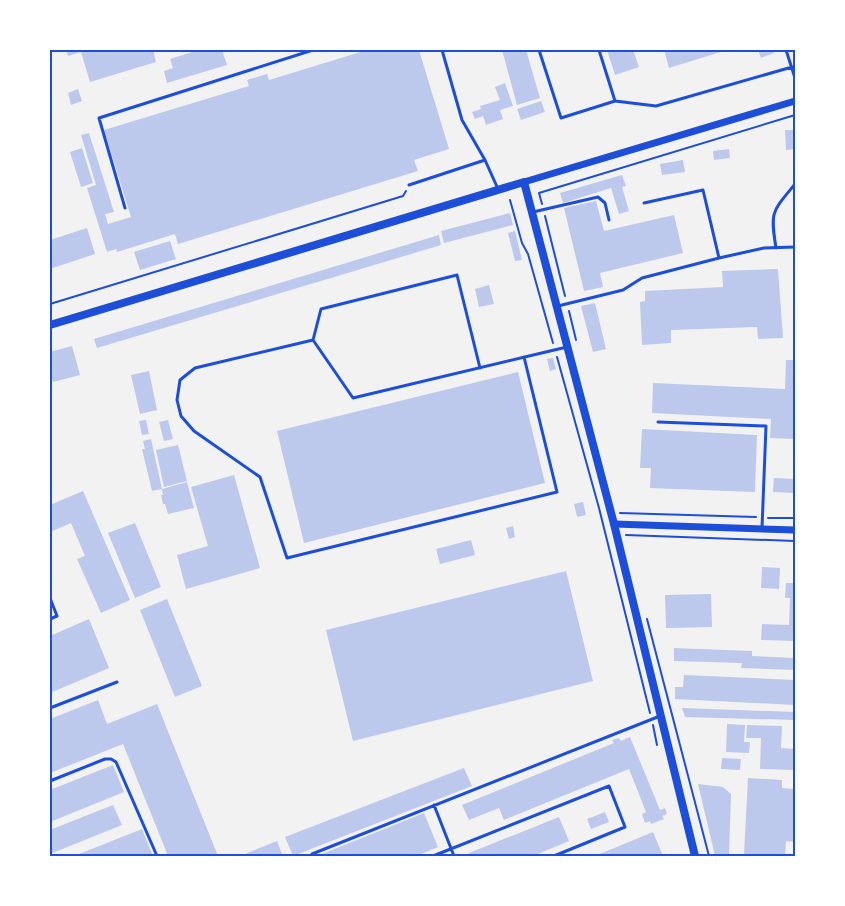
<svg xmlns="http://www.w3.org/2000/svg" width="845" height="906" font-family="Roboto,sans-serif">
	<rect width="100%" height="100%" fill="#f2f2f2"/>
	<path fill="#bdc9ec" d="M66 50H153L156 62 90 82 81 52 68 56Z
		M199 50H222L227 65 167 83 164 71 173 68 170 59Z
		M367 50H419L449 149 414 160 418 171 178 244 175 234 117 252 116 249 107 252 87 188 96 185 81 135 89 133 114 212 105 214 108 224 131 217 104 130 249 86 247 80 267 74 269 80Z
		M502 50H526L540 98 517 105Z
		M607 50H633L639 67 615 75Z
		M664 50H727L669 68Z
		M758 50H772L774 53 761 58Z
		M505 83 513 106 500 110 503 119 486 125 483 116 475 119 472 112 481 109 480 106 500 100 495 87Z
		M78 89 82 101 71 105 68 93Z
		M541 101 545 112 521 120 517 109Z
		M785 130H795V149L786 150Z
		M82 148 93 183 81 187 70 152Z
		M729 149 730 158 714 160 713 151Z
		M683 160 685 172 662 175 660 164Z
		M622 175 626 186 622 187 629 211 619 214 611 188 563 203 560 193Z
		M596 201 604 231 674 215 683 253 600 273 603 287 584 291 564 208Z
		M510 213 513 225 444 243 441 231Z
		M87 228 95 254 50 269V240Z
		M515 231 522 260 515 261 508 233Z
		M439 235 441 245 97 348 94 339Z
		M170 241 176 259 140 270 134 252Z
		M778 269 783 338 758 339 757 327 671 330V343L642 345 640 302 645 301V291L723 287 722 271Z
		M489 285 494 304 479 307 475 289Z
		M595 303 606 349 593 352 581 306Z
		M72 346 80 375 53 382 50 372V352Z
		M553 358 556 369 550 371 547 359Z
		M786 360H795V439L770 438 771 419 652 413 653 383 785 389Z
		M149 371 157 410 140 414 131 375Z
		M518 372 545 483 304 543 277 431Z
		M146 420 149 434 142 435 139 421Z
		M168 420 173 439 164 441 159 422Z
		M642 429 757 435 755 492 650 488 651 468H640Z
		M151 439 162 489 187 482 194 508 168 514 165 504H163L161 495H163L162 489 152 491 142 449H145L143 441Z
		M178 445 187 481 164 487 156 450Z
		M234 475 260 568 186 589 177 555 208 546 191 487Z
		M774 478 795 479V493L773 492Z
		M83 491 130 600 101 613 77 559 85 556 71 523 50 532V505Z
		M583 502 586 515 577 517 574 504Z
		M135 523 161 587 135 598 108 533Z
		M513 526 515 537 509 539 506 528Z
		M471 540 475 555 440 564 436 549Z
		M762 567 780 568 779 589 761 588Z
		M566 571 593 681 353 741 326 630Z
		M786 583H795V641L761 640 762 624 789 625 790 598H785Z
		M711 594 712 627 666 628 665 595Z
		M167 599 202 686 175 697 140 610Z
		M89 619 109 668 50 693V636Z
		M674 648 752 651V656L795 658V670L741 668 742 663 674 661Z
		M684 675 795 680V705L675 699V687H683Z
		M98 700 107 724 157 704 218 856H168L123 744 50 773V719Z
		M682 708 795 712V720L685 717Z
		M727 724 745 725 744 742H750L749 753 726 752Z
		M747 725 782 726 781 748 795 749V770L760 769 761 738H746Z
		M630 737 660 810 665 808 667 814 662 816 664 819 651 824 650 821 645 823 642 814 646 812 629 769 504 820 499 808 469 820 462 805 614 743 612 740 619 738 621 741Z
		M722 758 741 759 740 770 721 769Z
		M113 765 124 792 50 822V790Z
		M464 768 472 786 293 856 285 837Z
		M748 778 782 780V788L795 789V842L786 841 785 856H756V854H744Z
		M698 784 723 787 731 794 729 856H715Z
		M113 805 122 825 50 854V830Z
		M605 812 609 822 591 829 587 819Z
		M424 813 438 847 416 856H322V854Z
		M559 817 569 841 533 856H470L469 853Z
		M142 829 153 856H74Z
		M653 832 663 856H595Z
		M277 841 282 854 277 856H240Z"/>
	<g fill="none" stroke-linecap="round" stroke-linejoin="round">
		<path stroke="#1d4ed8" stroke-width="2" d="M510 200 522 243 528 254 553 343
			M542 204 539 193 795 115
			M545 216 565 296
			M50 304 403 196 406 191
			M569 311 576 340
			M557 357 599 508 650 713
			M620 513 756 517
			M768 518H795
			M626 535 795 541
			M647 619 709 856
			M653 725 657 745"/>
		<path stroke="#1d4ed8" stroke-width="3" d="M442 50 462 120 485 160
			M539 50 561 118 615 101 656 106 792 67
			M599 50 615 101
			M786 50 795 78
			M409 185 485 160 498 189
			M644 203 703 190 719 258
			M125 208 99 118 313 50
			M533 212 598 197 605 203 609 220
			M776 248C770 211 772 212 795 184
			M558 306 623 290 642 278 719 258 764 248 795 247
			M313 340 321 309 457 275 480 368
			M524 357 557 492 287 558 260 477 194 431 181 416 177 400 180 380 195 368 313 340 353 398 550 351 567 347
			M658 422 766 426 762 528
			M50 598 57 616 50 619
			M50 708 117 682
			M50 781 105 759H111L116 762 157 856
			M434 805 454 856
			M313 856 312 854 660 716
			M433 856 609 786 625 827 554 856"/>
		<path stroke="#1d4ed8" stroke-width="7" d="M524 182 795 101
			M614 524 795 530"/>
		<path stroke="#1d4ed8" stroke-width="8" d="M50 325 524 182 614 524 695 856"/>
	</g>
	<rect width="845" height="906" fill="none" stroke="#ffffff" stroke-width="102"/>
	<rect x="51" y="51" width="743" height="804" fill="none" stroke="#1d4ed8" stroke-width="2"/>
</svg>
